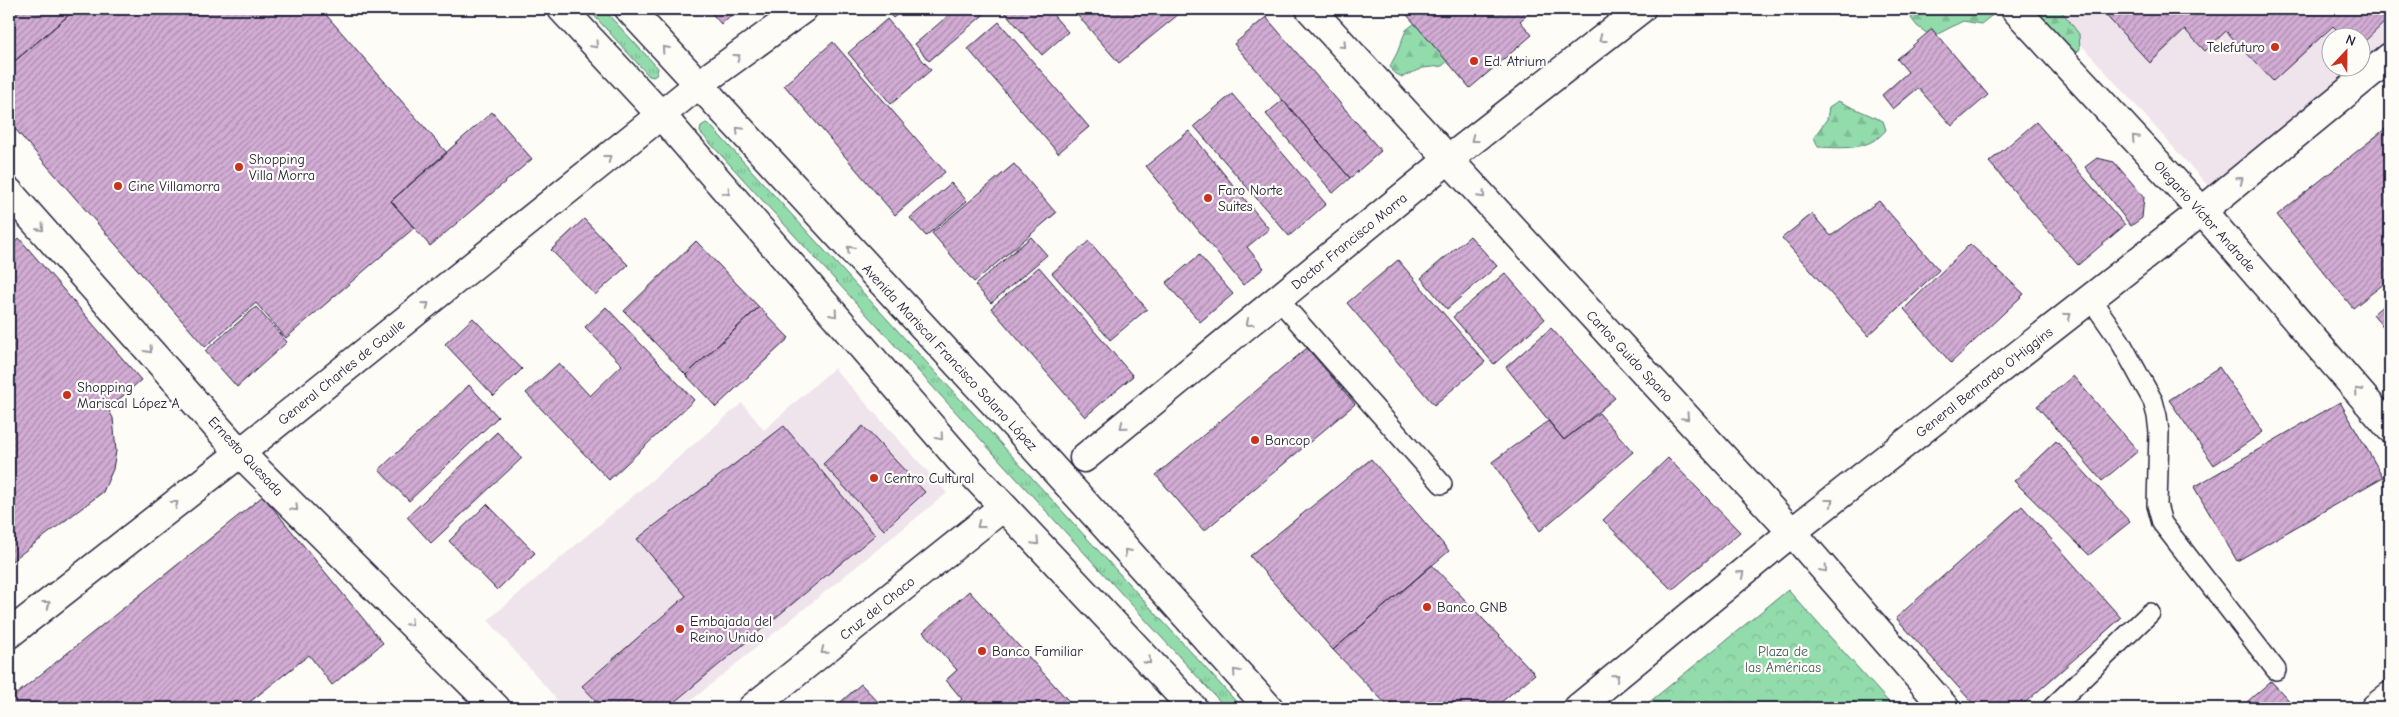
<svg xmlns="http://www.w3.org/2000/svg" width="2399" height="717" font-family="'Comic Neue',sans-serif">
	<defs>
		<pattern id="grass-tufts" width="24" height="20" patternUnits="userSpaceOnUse" patternTransform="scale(1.25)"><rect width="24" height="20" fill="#92dbab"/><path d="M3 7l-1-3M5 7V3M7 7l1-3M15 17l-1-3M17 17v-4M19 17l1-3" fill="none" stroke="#7ebc94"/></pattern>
		<pattern id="forest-firs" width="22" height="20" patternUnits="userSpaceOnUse" patternTransform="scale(1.25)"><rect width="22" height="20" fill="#92dbab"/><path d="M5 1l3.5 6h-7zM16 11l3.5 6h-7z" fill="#7ebc94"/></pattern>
		<pattern id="park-crowns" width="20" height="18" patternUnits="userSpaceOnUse" patternTransform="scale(1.25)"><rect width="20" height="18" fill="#92dbab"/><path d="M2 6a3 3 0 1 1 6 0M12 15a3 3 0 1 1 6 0" fill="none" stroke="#7ebc94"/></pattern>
		<pattern id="building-hatch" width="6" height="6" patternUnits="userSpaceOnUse" patternTransform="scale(1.25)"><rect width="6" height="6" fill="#d2acd4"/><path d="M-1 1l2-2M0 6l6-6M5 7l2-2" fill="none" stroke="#aa8cad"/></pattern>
	</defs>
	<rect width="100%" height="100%" fill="#fdfcf7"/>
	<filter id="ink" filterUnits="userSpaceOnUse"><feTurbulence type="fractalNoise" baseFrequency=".02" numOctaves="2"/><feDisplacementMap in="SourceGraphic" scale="10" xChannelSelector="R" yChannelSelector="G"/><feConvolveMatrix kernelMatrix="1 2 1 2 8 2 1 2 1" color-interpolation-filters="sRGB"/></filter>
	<g filter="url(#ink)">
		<path fill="#f0e4ec" d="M2049 9H2390V37L2362 62V38H2332V68H2354L2209 187Z
			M834 368 947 493 682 708H564L488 620 742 403 764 430Z"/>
		<path fill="url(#grass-tufts)" stroke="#5a7e73" d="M588 9H603L658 68 657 73 654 77 649 76Z
			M706 123 709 124 1242 708H1226L700 132 701 126Z"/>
		<path fill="url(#forest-firs)" stroke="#5a7e73" d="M1916 9H2000L1981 24 1963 21 1932 37 1917 26 1911 18Z
			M2018 9H2060L2079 34 2080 49 2073 56Z
			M1419 20 1449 60 1442 66 1423 68 1402 77 1393 72 1390 66 1397 53 1406 30Z
			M1838 101 1883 121 1886 130C1869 151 1843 148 1818 147L1814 137 1827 119 1829 107Z"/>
		<path fill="url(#park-crowns)" stroke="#5a7e73" d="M1788 590 1894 708H1642Z"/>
		<path fill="url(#building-hatch)" stroke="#22223b" d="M22 9H76L9 66V20Z
			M76 9H321L447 153 391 201 414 228 286 338 256 303 205 347 9 122V66Z
			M708 9H739L721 24Z
			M885 9H904L893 18Z
			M945 9 989 10 929 61 915 44 950 14Z
			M1002 9H1048L1068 32 1042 55Z
			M1072 9H1185L1119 63Z
			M1402 9H1534L1520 21 1532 35 1470 88Z
			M2100 9H2390V17L2362 44V38H2344L2333 26 2273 81 2226 31 2205 51 2185 30 2150 63Z
			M1266 17 1381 151 1350 178 1234 44Z
			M887 19 931 70 891 104 848 53Z
			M999 22 1089 127 1058 153 968 49Z
			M1932 29 1988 95 1952 126 1918 88 1893 109 1882 95 1908 72 1897 59Z
			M833 42 945 172 895 215 784 85Z
			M1232 94 1326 204 1289 236 1194 126Z
			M1283 100 1350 178 1333 193 1266 114Z
			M492 112 532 159 430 246 391 201Z
			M2036 122 2125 225 2078 265 1989 162Z
			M2390 125V279L2353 308 2277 215Z
			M1189 131 1269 229 1247 247 1264 268 1243 285 1146 166Z
			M2097 158 2114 162 2144 197 2142 218 2131 226 2085 167Z
			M1014 164 1056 213 974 282 932 233Z
			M951 183 967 201 926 236 910 218Z
			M1879 201 1939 270 1868 336 1782 238 1812 214 1831 236Z
			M584 219 628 265 595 295 551 250Z
			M1470 236 1497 266 1447 309 1421 278Z
			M1031 237 1047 255 991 303 975 285Z
			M19 238 141 380 108 409 113 418 116 451 113 469 103 492 9 563V249Z
			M696 241 759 307 686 375 624 311Z
			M1089 241 1147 309 1110 340 1052 273Z
			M1970 244 2024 294 1951 363 1904 309Z
			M1199 255 1233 294 1200 322 1166 283Z
			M1398 260 1485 362 1434 405 1347 303Z
			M1039 267 1133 376 1085 417 991 308Z
			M1505 273 1545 319 1494 364 1453 317Z
			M2390 300V335L2373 314Z
			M256 307 287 342 237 387 205 351Z
			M606 307 694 400 609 480 526 393 559 363 590 396 622 365 585 327Z
			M759 307 789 338 716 407 686 375Z
			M473 318 522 369 494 396 445 344Z
			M1551 328 1615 398 1564 440 1506 367Z
			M1307 348 1355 404 1204 531 1156 475Z
			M2219 367 2263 432 2214 465 2169 400Z
			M2073 376 2138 451 2102 481 2037 406Z
			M469 385 498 417 409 501 379 470Z
			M2340 402 2383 477 2237 561 2194 487Z
			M1599 413 1633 452 1540 531 1492 462 1548 421 1564 440Z
			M784 426 875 535 667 708H603L582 686 686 596 637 539Z
			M863 426 925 492 884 530 823 464Z
			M497 432 522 458 431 543 407 517Z
			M2056 441 2130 522 2089 555 2014 481Z
			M1668 458 1740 532 1672 590 1603 520Z
			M1371 459 1449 551 1333 650 1250 556Z
			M263 496 383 643 332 685 309 655 242 708H9V700Z
			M487 504 535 553 497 590 449 541Z
			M2022 506 2121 618 2019 708H1977L1896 618Z
			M1432 565 1535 674 1494 708H1390L1333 650Z
			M969 591 1075 708H952L962 699 946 680 957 670 923 632Z
			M2271 681 2296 708H2240Z
			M861 684 884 708H834Z"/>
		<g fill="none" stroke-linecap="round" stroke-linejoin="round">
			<g stroke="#22223b" stroke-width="22">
				<path id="service" d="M2090 298 2120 341 2153 401 2157 416 2159 432 2157 505 2162 523 2276 670
					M1278 299 1442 484
					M2052 708 2150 613"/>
			</g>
			<g stroke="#22223b" stroke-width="31">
				<path id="minor" d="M1310 9 1792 532
					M752 708 1003 507"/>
			</g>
			<g stroke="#22223b" stroke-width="31">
				<path id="tertiary" d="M2015 9 2202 211 2390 428
					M9 192 240 453 496 708
					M1084 458 1449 159 1641 9
					M1792 532 2202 211 2390 57
					M9 634 240 453 698 85 803 9"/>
			</g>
			<g stroke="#22223b" stroke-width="31">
				<path id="secondary" d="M1578 708 1792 532 1945 708"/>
			</g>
			<g stroke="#22223b" stroke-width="31">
				<path id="trunk" d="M562 9 661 115 968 469 1193 708
					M629 9 1017 428 1269 708
					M2375 708 2390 696"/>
			</g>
			<use href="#service" stroke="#fdfcf7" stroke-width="19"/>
			<use href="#minor" stroke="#fdfcf7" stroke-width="28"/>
			<use href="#tertiary" stroke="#fdfcf7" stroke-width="28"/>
			<use href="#secondary" stroke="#fdfcf7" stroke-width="28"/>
			<use href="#trunk" stroke="#fdfcf7" stroke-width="28"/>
		</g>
		<defs><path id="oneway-chevron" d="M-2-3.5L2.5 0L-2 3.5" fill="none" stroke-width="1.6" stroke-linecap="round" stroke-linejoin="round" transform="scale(1.25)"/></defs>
		<g stroke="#9a9aa2">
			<use href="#oneway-chevron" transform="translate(1602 39) rotate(142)"/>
			<use href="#oneway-chevron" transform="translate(595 45) rotate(47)"/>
			<use href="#oneway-chevron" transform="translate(1343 45) rotate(47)"/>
			<use href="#oneway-chevron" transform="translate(665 49) rotate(-132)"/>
			<use href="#oneway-chevron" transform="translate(737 57) rotate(-36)"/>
			<use href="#oneway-chevron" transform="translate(739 130) rotate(-133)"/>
			<use href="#oneway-chevron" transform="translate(2135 138) rotate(-133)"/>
			<use href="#oneway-chevron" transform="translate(1474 139) rotate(142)"/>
			<use href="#oneway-chevron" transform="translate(608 158) rotate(-38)"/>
			<use href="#oneway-chevron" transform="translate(2240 180) rotate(-39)"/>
			<use href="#oneway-chevron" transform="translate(727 192) rotate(49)"/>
			<use href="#oneway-chevron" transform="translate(1482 195) rotate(47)"/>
			<use href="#oneway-chevron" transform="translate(41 228) rotate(48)"/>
			<use href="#oneway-chevron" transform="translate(850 249) rotate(-133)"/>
			<use href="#oneway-chevron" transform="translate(426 305) rotate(-39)"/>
			<use href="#oneway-chevron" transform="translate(834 314) rotate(49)"/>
			<use href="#oneway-chevron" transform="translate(2068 316) rotate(-38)"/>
			<use href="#oneway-chevron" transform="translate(1249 323) rotate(141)"/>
			<use href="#oneway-chevron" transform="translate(149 350) rotate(48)"/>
			<use href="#oneway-chevron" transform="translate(2358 391) rotate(-131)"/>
			<use href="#oneway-chevron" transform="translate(1686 417) rotate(47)"/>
			<use href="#oneway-chevron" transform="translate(1123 426) rotate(141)"/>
			<use href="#oneway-chevron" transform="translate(940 437) rotate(49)"/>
			<use href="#oneway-chevron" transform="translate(1830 502) rotate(-38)"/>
			<use href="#oneway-chevron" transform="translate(175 504) rotate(-38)"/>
			<use href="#oneway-chevron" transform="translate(295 508) rotate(45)"/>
			<use href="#oneway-chevron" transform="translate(980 525) rotate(142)"/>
			<use href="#oneway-chevron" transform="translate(1036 542) rotate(46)"/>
			<use href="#oneway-chevron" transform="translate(1127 552) rotate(-132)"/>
			<use href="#oneway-chevron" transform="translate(1824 569) rotate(49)"/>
			<use href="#oneway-chevron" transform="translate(1741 574) rotate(-40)"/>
			<use href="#oneway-chevron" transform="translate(47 604) rotate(-38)"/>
			<use href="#oneway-chevron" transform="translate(410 623) rotate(45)"/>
			<use href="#oneway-chevron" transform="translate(824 651) rotate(141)"/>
			<use href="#oneway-chevron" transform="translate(1148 661) rotate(47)"/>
			<use href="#oneway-chevron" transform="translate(1236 672) rotate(-132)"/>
			<use href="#oneway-chevron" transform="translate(1616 677) rotate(-40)"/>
		</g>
	</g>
	<g fill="#c8321e" stroke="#fdfcf7" stroke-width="2">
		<circle cx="2275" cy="47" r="5"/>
		<circle cx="1474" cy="61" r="5"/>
		<circle cx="239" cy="167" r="5"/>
		<circle cx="118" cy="186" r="5"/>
		<circle cx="1208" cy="198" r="5"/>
		<circle cx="67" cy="395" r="5"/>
		<circle cx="1255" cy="440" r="5"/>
		<circle cx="874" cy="478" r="5"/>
		<circle cx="1427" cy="607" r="5"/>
		<circle cx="680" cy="629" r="5"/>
		<circle cx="982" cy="651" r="5"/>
	</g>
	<g text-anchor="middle" stroke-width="4.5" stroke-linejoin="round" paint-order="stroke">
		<g font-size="14" fill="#22223b" stroke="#fdfcf7" text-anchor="start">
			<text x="2265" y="52" text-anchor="end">Telefuturo</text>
			<text x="1484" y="66">Ed. Atrium</text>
			<text x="249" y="164">Shopping<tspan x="249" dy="16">Villa Morra</tspan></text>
			<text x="128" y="191">Cine Villamorra</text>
			<text x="1218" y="195">Faro Norte<tspan x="1218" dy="16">Suites</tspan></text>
			<text x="77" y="392">Shopping<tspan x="77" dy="16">Mariscal López A</tspan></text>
			<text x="1265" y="445">Bancop</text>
			<text x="884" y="483">Centro Cultural</text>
			<text x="1437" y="612">Banco GNB</text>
			<text x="690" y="626">Embajada del<tspan x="690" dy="16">Reino Unido</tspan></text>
			<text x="992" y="656">Banco Familiar</text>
		</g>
		<g font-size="14" fill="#22223b" stroke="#fdfcf7">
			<text transform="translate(2205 216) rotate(48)" y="5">Olegario Víctor Andrade</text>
			<text transform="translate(1349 241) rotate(-39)" y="5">Doctor Francisco Morra</text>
			<text transform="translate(1630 356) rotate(47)" y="5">Carlos Guido Spano</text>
			<text transform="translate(950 357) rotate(47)" y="5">Avenida Mariscal Francisco Solano López</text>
			<text transform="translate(341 372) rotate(-39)" y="5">General Charles de Gaulle</text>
			<text transform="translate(1984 382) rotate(-38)" y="5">General Bernardo O'Higgins</text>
			<text transform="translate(246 456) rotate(47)" y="5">Ernesto Quesada</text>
			<text transform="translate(877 608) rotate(-39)" y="5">Cruz del Chaco</text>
		</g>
		<g font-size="14" fill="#445a5d" stroke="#fdfcf7">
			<text x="1783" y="656">Plaza de<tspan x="1783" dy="16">las Américas</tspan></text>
		</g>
	</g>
	<rect width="2399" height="717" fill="none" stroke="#fdfcf7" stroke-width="30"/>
	<rect x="15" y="15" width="2369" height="687" fill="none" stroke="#22223b" stroke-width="2" filter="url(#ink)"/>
	<g transform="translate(2346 52) rotate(22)"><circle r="24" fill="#fdfcf7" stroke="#a5a5ac"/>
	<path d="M0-4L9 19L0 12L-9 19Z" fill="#c8321e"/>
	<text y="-8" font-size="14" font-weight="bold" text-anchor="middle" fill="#22223b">N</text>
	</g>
</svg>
